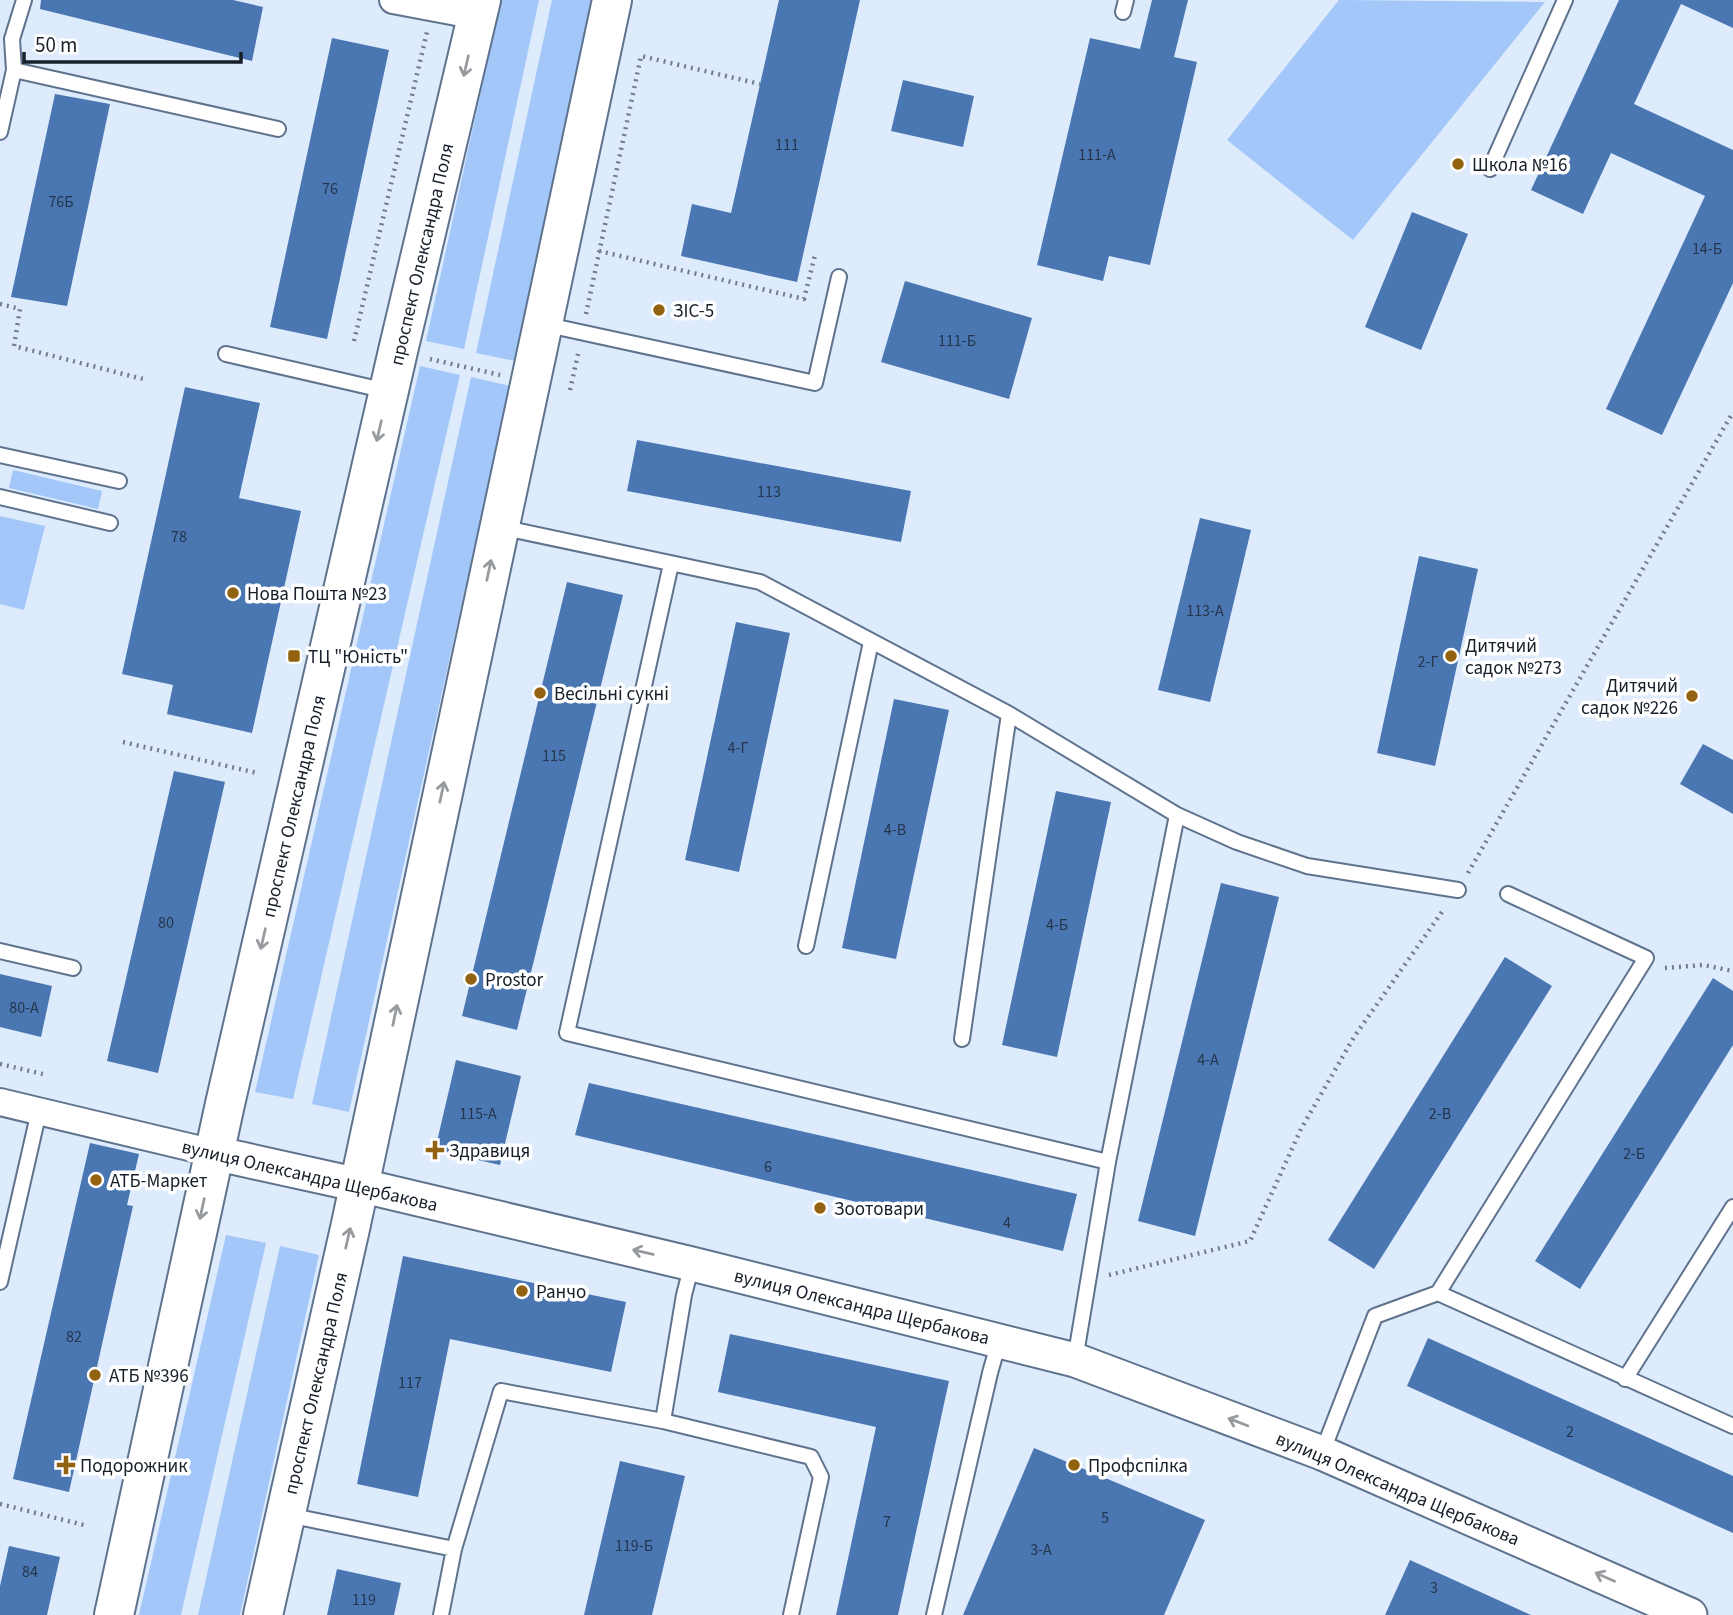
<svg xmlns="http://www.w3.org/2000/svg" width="1733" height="1615" font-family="'Source Sans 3',sans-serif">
	<rect width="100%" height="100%" fill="#ddebfd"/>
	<path fill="#a2c7f8" d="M501 0H539L464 349 426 341Z
		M552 0H593L515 361 476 353Z
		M1339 0 1545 2 1353 240 1227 140Z
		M420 366 460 375 293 1099 255 1092Z
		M471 377 510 386 349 1112 312 1104Z
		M13 470 102 491 98 509 9 488Z
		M0 516 45 526 24 610 0 604Z
		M226 1235 266 1243 181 1615H139Z
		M280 1246 319 1255 240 1615H198Z"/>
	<path fill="#4a77b2" d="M41 0H233L263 7 252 61 40 9Z
		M779 0H860L797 282 681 256 692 204 731 213Z
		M1152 0H1188L1174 57 1197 62 1150 265 1109 256 1103 281 1037 265 1090 38 1140 49Z
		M1619 0H1733V28L1681 4 1634 104 1733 150V283L1662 435 1606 409 1705 196 1611 153 1583 214 1531 190Z
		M332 38 389 50 327 339 270 327Z
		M903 80 974 96 963 147 891 131Z
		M55 94 110 104 67 306 11 297Z
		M1412 212 1468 234 1421 350 1365 327Z
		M905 281 1032 318 1009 399 881 362Z
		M185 387 260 403 239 498 301 511 252 733 167 714 173 685 122 674Z
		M637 440 911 491 901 542 627 491Z
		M1200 518 1251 530 1210 702 1158 690Z
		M1419 556 1478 569 1435 766 1377 753Z
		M567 582 623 595 517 1030 462 1016Z
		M736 622 790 633 739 872 685 860Z
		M894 699 949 710 896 959 842 948Z
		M1703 744 1733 760V814L1680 784Z
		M174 771 225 782 158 1073 107 1061Z
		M1056 791 1111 802 1057 1057 1002 1045Z
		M1221 883 1279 897 1195 1236 1138 1221Z
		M1505 957 1552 986 1374 1269 1328 1240Z
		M0 974 52 986 41 1037 0 1027Z
		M1713 978 1733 991V1045L1580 1289 1535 1261Z
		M456 1060 521 1076 500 1165 435 1150Z
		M589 1083 1077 1194 1063 1251 575 1135Z
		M90 1143 139 1154 127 1205 133 1206 69 1492 13 1479Z
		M403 1256 626 1302 611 1372 450 1339 418 1497 357 1484Z
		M730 1334 949 1381 898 1615H836L876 1427 718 1392Z
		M1428 1338 1733 1476V1533L1407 1386Z
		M1034 1448 1205 1520 1164 1615H963Z
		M620 1461 685 1476 652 1615H584Z
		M9 1546 60 1557 47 1615H0V1586Z
		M1410 1560 1531 1615H1385Z
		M337 1569 401 1583 394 1615H327Z"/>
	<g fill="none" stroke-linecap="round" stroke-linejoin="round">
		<g stroke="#5f738e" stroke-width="18">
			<path id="service" d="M1123 12 1126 0
				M14 70 278 129
				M0 132 14 70 12 39 24 0
				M1490 169 1565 0
				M543 324 815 383 839 277
				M226 354 387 391
				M0 455 119 481
				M0 497 110 523
				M500 527 760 582 1009 714 1177 815 1237 842 1307 866 1458 890
				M671 564 567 1033 1108 1162
				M806 946 871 642
				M0 951 73 968
				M962 1039 1009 714
				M0 1282 39 1111
				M1438 1293 1733 1426
				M1075 1360 1108 1162 1177 815
				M1625 1379 1733 1207
				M663 1421 684 1295 692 1264
				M1322 1453 1375 1316 1438 1293 1646 958 1508 894
				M288 1515 454 1549 441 1615
				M454 1549 501 1391 663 1421 811 1457 821 1477 791 1615
				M934 1615 990 1373 999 1341"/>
		</g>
		<g stroke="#5f738e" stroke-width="30">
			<path id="minor" d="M393 0 478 16
				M0 1102 214 1153"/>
		</g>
		<g stroke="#5f738e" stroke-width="37">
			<path id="tertiary" d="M214 1153 359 1185 692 1264 1075 1360 1322 1453 1690 1615"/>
		</g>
		<g stroke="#5f738e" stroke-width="42">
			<path id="primary" d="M114 1615 225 1104 398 351 481 0
				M263 1615 351 1224 612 0"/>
		</g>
		<path stroke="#727c8b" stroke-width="4.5" stroke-dasharray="2 5" stroke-linecap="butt" d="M599 251 804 299 815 255
			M0 304 20 309 14 346 143 379
			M586 314 641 56 760 84
			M354 341 427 32
			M430 359 500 375
			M570 390 578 354
			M123 742 257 773
			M1468 873 1733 412
			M1665 968 1703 965 1733 971
			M0 1064 47 1075
			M1109 1275 1250 1241 1301 1129 1354 1037 1444 909
			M0 1504 88 1526"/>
		<use href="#service" stroke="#fff" stroke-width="14"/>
		<use href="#minor" stroke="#fff" stroke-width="26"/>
		<use href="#tertiary" stroke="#fff" stroke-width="33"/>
		<use href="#primary" stroke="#fff" stroke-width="38"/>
	</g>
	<defs><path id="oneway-shaft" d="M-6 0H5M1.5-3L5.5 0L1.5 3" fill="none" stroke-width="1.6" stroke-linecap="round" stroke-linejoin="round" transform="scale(1.75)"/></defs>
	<g stroke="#979a9f">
		<use href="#oneway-shaft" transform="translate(466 66) rotate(103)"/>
		<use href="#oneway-shaft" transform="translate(379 431) rotate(103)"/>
		<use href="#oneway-shaft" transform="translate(489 570) rotate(-78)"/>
		<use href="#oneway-shaft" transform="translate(442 792) rotate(-78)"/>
		<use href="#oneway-shaft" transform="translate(263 939) rotate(103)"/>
		<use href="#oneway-shaft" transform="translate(395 1015) rotate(-78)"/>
		<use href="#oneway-shaft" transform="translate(202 1209) rotate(102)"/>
		<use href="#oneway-shaft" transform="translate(348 1238) rotate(-77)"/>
		<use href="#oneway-shaft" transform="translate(643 1252) rotate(-167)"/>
		<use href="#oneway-shaft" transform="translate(1238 1422) rotate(-159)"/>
		<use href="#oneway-shaft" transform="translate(1605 1577) rotate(-156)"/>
	</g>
	<g fill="#926211" stroke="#fff" stroke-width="2.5">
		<circle cx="1458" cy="164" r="7"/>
		<circle cx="659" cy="310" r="7"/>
		<circle cx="233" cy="593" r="7"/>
		<rect x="287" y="649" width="14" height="14" rx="3.5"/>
		<circle cx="1451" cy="656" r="7"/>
		<circle cx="540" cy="693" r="7"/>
		<circle cx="1692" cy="696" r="7"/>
		<circle cx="471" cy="979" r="7"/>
		<path d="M431.5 1139.5h7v7h7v7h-7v7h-7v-7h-7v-7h7z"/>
		<circle cx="96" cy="1180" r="7"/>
		<circle cx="820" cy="1208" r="7"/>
		<circle cx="522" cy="1291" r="7"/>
		<circle cx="95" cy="1375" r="7"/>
		<path d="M62.5 1454.5h7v7h7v7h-7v7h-7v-7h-7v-7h7z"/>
		<circle cx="1074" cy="1465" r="7"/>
	</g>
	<g text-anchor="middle" stroke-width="7" stroke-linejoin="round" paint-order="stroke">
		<g font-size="16" fill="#24354c">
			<text x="787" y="150">111</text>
			<text x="1097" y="160">111-А</text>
			<text x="330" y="194">76</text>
			<text x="61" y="207">76Б</text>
			<text x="1707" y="254">14-Б</text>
			<text x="957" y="346">111-Б</text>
			<text x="769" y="497">113</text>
			<text x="179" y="542">78</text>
			<text x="1205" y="616">113-А</text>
			<text x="1428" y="667">2-Г</text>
			<text x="738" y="753">4-Г</text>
			<text x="554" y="761">115</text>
			<text x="895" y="835">4-В</text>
			<text x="166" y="928">80</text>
			<text x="1057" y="930">4-Б</text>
			<text x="24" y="1013">80-А</text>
			<text x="1208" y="1065">4-А</text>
			<text x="478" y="1119">115-А</text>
			<text x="1440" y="1119">2-В</text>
			<text x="1634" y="1159">2-Б</text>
			<text x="768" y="1172">6</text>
			<text x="1007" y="1228">4</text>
			<text x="74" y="1342">82</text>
			<text x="410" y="1388">117</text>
			<text x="1570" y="1437">2</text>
			<text x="1105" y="1523">5</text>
			<text x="887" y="1527">7</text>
			<text x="634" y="1551">119-Б</text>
			<text x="1041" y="1555">3-А</text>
			<text x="30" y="1577">84</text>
			<text x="1434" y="1593">3</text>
			<text x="364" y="1605">119</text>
		</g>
		<g font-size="19" fill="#171f2a" stroke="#fff" text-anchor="start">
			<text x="1472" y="171">Школа №16</text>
			<text x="673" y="317">ЗІС-5</text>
			<text x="247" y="600">Нова Пошта №23</text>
			<text x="1465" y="652">Дитячий<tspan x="1465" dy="22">садок №273</tspan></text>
			<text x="308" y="663">ТЦ "Юність"</text>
			<text x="1678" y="692" text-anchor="end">Дитячий<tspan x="1678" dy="22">садок №226</tspan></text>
			<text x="554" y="700">Весільні сукні</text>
			<text x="485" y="986">Prostor</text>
			<text x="449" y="1157">Здравиця</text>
			<text x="110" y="1187">АТБ-Маркет</text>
			<text x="834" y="1215">Зоотовари</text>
			<text x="536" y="1298">Ранчо</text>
			<text x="109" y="1382">АТБ №396</text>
			<text x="80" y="1472">Подорожник</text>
			<text x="1088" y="1472">Профспілка</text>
		</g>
		<g font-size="19" fill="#171f2a" stroke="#fff">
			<text transform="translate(421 254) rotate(-77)" y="7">проспект Олександра Поля</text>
			<text transform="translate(293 806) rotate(-77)" y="7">проспект Олександра Поля</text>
			<text transform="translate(310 1175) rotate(13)" y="7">вулиця Олександра Щербакова</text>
			<text transform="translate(862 1306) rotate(14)" y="7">вулиця Олександра Щербакова</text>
			<text transform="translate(315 1383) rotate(-77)" y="7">проспект Олександра Поля</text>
			<text transform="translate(1398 1488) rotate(23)" y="7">вулиця Олександра Щербакова</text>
		</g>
	</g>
	<path d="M24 52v10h217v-10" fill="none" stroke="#171f2a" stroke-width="3.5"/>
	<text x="35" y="52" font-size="21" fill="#171f2a" stroke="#ffffff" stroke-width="5" paint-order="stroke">50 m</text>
</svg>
